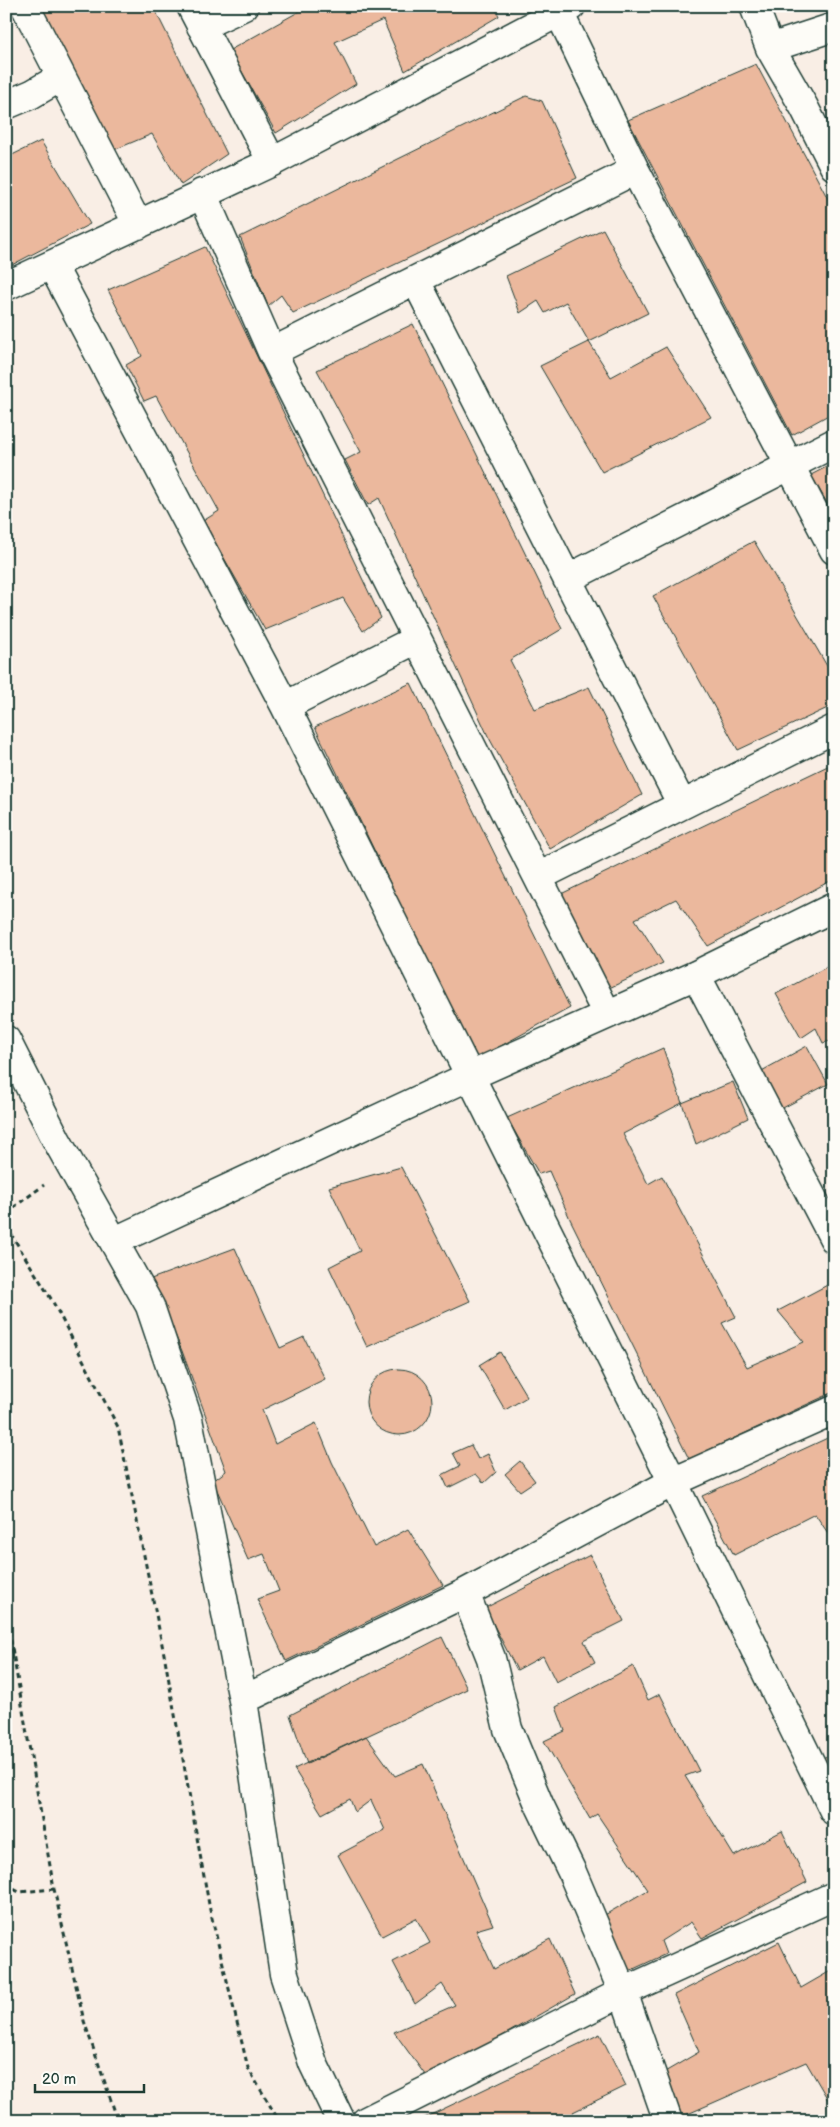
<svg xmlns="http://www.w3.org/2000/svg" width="840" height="2127" font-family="'Balsamiq Sans',sans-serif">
	<rect width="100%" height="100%" fill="#f9eee5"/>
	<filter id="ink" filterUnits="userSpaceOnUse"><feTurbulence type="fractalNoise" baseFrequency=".02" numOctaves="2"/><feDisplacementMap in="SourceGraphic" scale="10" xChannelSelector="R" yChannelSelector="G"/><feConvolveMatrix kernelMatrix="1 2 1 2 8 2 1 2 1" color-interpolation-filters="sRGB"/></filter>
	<g filter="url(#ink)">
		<path fill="#ebb89d" stroke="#1f3d34" d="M38 6H153L227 154 181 185 152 134 114 150Z
			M309 6H494L499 16 405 71 383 20 335 42 356 84 276 133 230 50Z
			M756 64 834 210V412L792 435 628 120Z
			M526 96 542 101 577 178 293 313 281 295 268 306 240 237Z
			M41 141 90 224 6 268V158Z
			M603 229 648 313 589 342 566 302 545 313 538 301 520 313 506 276Z
			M205 247 381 618 363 631 343 598 265 630 203 521 219 511 156 396 144 401 126 365 142 356 108 290Z
			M413 324 562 629 510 660 535 709 589 687 642 795 550 849 488 736 379 498 368 505 345 460 361 452 317 370Z
			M589 342 611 377 666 347 711 417 602 472 540 366Z
			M834 463V515L811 475Z
			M754 541 834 678V705L738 750 653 596Z
			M411 683 570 1008 475 1060 315 727Z
			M834 763V879L708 946 676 899 635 919 663 963 607 989 561 894Z
			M834 963V1040L823 1043 816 1028 801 1038 776 994Z
			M807 1046 828 1084 779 1110 758 1073Z
			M663 1048 682 1103 623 1134 648 1184 662 1176 736 1317 722 1323 747 1367 804 1342 778 1311 833 1282 834 1284V1392L689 1459 570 1219 549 1171 539 1174 507 1118Z
			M733 1082 748 1118 696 1144 682 1103Z
			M401 1167 470 1301 367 1347 329 1267 360 1251 329 1187Z
			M235 1248 280 1348 304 1337 325 1379 262 1410 275 1444 316 1423 332 1462 374 1547 408 1529 443 1585 286 1661 257 1599 279 1591 264 1554 248 1560 213 1481 226 1471 182 1351 151 1279Z
			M500 1352 527 1397 505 1410 479 1365Z
			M366 1402a33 33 0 1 1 66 0a33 33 0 1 1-66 0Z
			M834 1435V1542L815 1514 734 1555 702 1496Z
			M471 1445 478 1459 488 1454 496 1472 484 1483 476 1474 448 1488 442 1475 460 1466 453 1453Z
			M520 1461 535 1481 520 1491 505 1474Z
			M590 1555 624 1621 584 1641 595 1662 556 1682 543 1656 517 1670 485 1608Z
			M442 1637 467 1689 307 1764 290 1715Z
			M633 1666 648 1700 660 1694 699 1771 685 1776 734 1856 782 1831 807 1882 702 1938 691 1922 661 1941 666 1954 627 1972 603 1916 648 1890 597 1814 590 1819 544 1741 565 1731 556 1707Z
			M366 1736 395 1776 423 1764 493 1925 476 1930 494 1969 550 1939 575 1994 428 2079 394 2032 455 2005 442 1984 415 2004 393 1962 430 1943 416 1918 382 1936 338 1855 385 1830 371 1800 355 1812 350 1799 322 1814 294 1769Z
			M834 1753V1787L818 1760Z
			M779 1942 801 1988 834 1969V2110L806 2062 681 2117 663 2073 699 2052 674 1995Z
			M600 2034 626 2086 573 2112 577 2121H418Z"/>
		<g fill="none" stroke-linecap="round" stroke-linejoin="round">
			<g stroke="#1f3d34" stroke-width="31">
				<path id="street" d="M25 6 138 225
					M191 6 272 162
					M556 6 635 170 834 550
					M754 6 770 48 804 107 834 166
					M201 26 244 6
					M770 48 834 27
					M6 105 32 94 61 77
					M202 193 272 352 607 1014
					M52 265 285 706 673 1482 834 1811
					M416 281 682 805
					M6 286 272 162 571 6
					M272 352 635 170
					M567 579 834 443
					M285 706 417 639
					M538 877 834 729
					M696 975 834 1239
					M6 1040 56 1139 150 1306 188 1419 243 1700 284 1974 313 2063 341 2121
					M115 1241 470 1076 696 975 834 907
					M465 1593 491 1658 508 1729 539 1804 572 1872 623 1992 668 2121
					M243 1700 465 1593 673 1482 834 1410
					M366 2121 623 1992 834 1896"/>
			</g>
			<path stroke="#1f3d34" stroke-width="3" stroke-dasharray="5 4" stroke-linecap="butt" d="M6 1213 44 1185
				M6 1226 53 1302 118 1427 165 1659 210 1910 248 2068 279 2121
				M6 1613 54 1889 84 2021 118 2121
				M6 1885 19 1892 54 1889"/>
			<use href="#street" stroke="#fdfcf7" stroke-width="28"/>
		</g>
	</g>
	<rect width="840" height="2127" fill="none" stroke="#fdfcf7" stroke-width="25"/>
	<rect x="12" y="12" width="815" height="2102" fill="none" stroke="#1f3d34" stroke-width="2" filter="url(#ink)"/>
	<path d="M35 2084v8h109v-8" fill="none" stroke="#1f3d34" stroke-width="2.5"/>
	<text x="42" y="2084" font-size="15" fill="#1f3d34" stroke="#fdfcf7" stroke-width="4" paint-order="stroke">20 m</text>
</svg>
